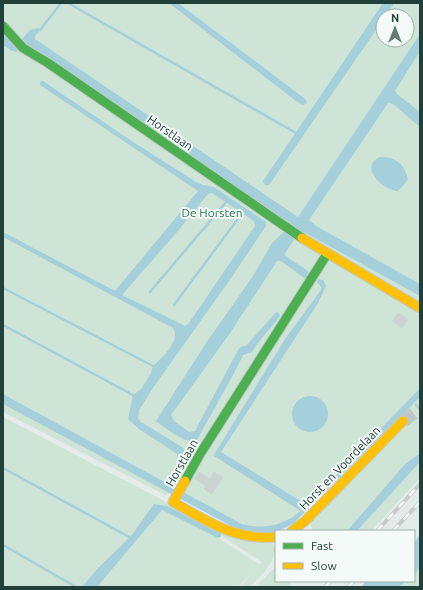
<svg xmlns="http://www.w3.org/2000/svg" width="423" height="590" font-family="Ubuntu,sans-serif">
	<rect width="100%" height="100%" fill="#e5ebe9"/>
	<path fill="#cee4d7" fill-rule="evenodd" d="M3 3H420V388L307 505 302 502V511C280 524 268 531 242 524L3 394ZM383 16H407V40H383Z
		M420 397V453L405 464 347 531H313L310 523 399 416Z
		M3 404 16 410 170 493 165 495 3 412Z
		M3 417 224 532 272 543 275 548C274 565 261 576 249 587H240L262 562 221 536 167 506 151 509 131 536 97 569 82 587H3Z
		M420 462V478L371 531H357Z
		M162 510 218 538 260 565 238 587H97Z
		M420 563V587H386L395 581H414V568Z
		M276 566V581H287L293 587H256Z"/>
	<path fill="#a5cfda" fill-rule="evenodd" d="M169 3H179L182 6 304 98 307 102 306 104 302 105 296 101Z
		M383 3H394L386 16H383V20L269 185H265L263 181Z
		M38 28 40 30 35 36V39L298 217 420 34V51L395 91 398 95 420 112V127L393 104 388 103 309 220 316 226 420 284V296L304 232H299L284 255 308 271 310 276 307 280 281 261H277L228 336 171 415 174 421 189 432 195 431 238 350 242 346H246L276 312 279 313 280 316C271 329 260 338 252 352L243 355C229 385 211 413 196 442 181 441 167 429 156 421L206 343 253 276 272 243 286 230 22 47 16 52 10 50 3 45V34L22 39 30 30Z
		M43 81 130 140 196 182 203 185 214 187 266 222V226L229 281 155 385 139 410 138 418 141 422 182 447 188 453 175 481 170 478 178 462 177 454 139 429 128 419 133 395 141 389 151 373 153 366C162 358 181 341 173 328L3 237V232L115 291 198 191 40 85V82ZM212 193 254 221 255 226 189 323 185 326 122 295 177 232 208 194Z
		M380 157C396 157 405 164 408 180L398 191C381 190 359 166 380 157Z
		M319 279 323 280 326 286 318 303 221 452 307 505 420 388V397L294 523C271 537 258 534 233 527L3 404V394L242 524C265 530 283 525 301 511L214 456 215 453 285 339 321 290V287L317 282Z
		M292 414a18 18 0 1 1 36 0a18 18 0 1 1-36 0Z
		M420 453V462L357 531H347L405 464Z
		M154 504 167 506 221 534V537L218 538 162 510 97 587H82L97 569 131 536Z
		M420 534V568L414 574V543Z
		M366 581H406L399 587H361Z"/>
	<g fill="none" stroke-linecap="round" stroke-linejoin="round">
		<path stroke="#a5cfda" stroke-width="2.5" d="M68 3 296 133
			M40 30 61 3
			M3 288 153 366
			M150 292 227 201
			M174 305 243 212
			M3 325 133 395
			M3 468 131 538
			M3 545 76 587"/>
	</g>
	<path fill="#ccd2d0" stroke="#ced4d2" d="M398 313 408 319 402 328 392 321Z
		M199 472 210 479 214 472 223 477 212 494 204 489 206 486 195 479Z"/>
	<g fill="none" stroke-linecap="round" stroke-linejoin="round">
		<path stroke="#bec9c6" stroke-width="13" stroke-dasharray="13 6" stroke-linecap="butt" d="M403 421 420 408"/>
		<g stroke="#c1c9c6" stroke-width="11">
			<path id="fast" d="M3 26 23 48 48 63 302 238
				M185 481 200 454 327 254"/>
		</g>
		<g stroke="#c1c9c6" stroke-width="11">
			<path id="slow" d="M302 238 420 308
				M185 481 173 502C207 521 235 541 276 537
				M292 531 305 521 403 421"/>
		</g>
		<use href="#fast" stroke="#4caf50" stroke-width="9"/>
		<use href="#slow" stroke="#ffc107" stroke-width="9"/>
		<g stroke="#c7ccca" stroke-width="4">
			<path id="rail" d="M377 531 420 484
				M393 531 420 502
				M325 587 331 581
				M348 587 354 581"/>
		</g>
		<use href="#rail" stroke="#f4faf7" stroke-width="2.5" stroke-dasharray="8" stroke-linecap="butt"/>
	</g>
	<g text-anchor="middle" stroke-width="4" stroke-linejoin="round" paint-order="stroke">
		<g font-size="12" fill="#22403a" stroke="#f4faf7">
			<text transform="translate(170 133) rotate(35)" y="4">Horstlaan</text>
			<text transform="translate(182 463) rotate(-60)" y="4">Horstlaan</text>
			<text transform="translate(340 468) rotate(-46)" y="4">Horst en Voordelaan</text>
		</g>
		<g font-size="12" fill="#2a784e" stroke="#f4faf7">
			<text x="212" y="217">De Horsten</text>
		</g>
	</g>
	<rect width="423" height="590" fill="none" stroke="#22403a" stroke-width="8"/>
	<rect x="275" y="530" width="140" height="52" fill="#f4faf7" stroke="#a0b0ab"/>
	<rect x="283" y="543" width="20" height="6" fill="#4caf50" stroke="#a0b0ab"/>
	<text x="311" y="550" font-size="12" fill="#22403a">Fast</text>
	<rect x="283" y="563" width="20" height="6" fill="#ffc107" stroke="#a0b0ab"/>
	<text x="311" y="570" font-size="12" fill="#22403a">Slow</text>
	<g transform="translate(395 28)"><circle r="19" fill="#f4faf7" stroke="#a0b0ab"/>
	<path d="M0-3L7 15L0 10L-7 15Z" fill="#667c77"/>
	<text y="-6" font-size="11" font-weight="bold" text-anchor="middle" fill="#22403a">N</text>
	</g>
</svg>
